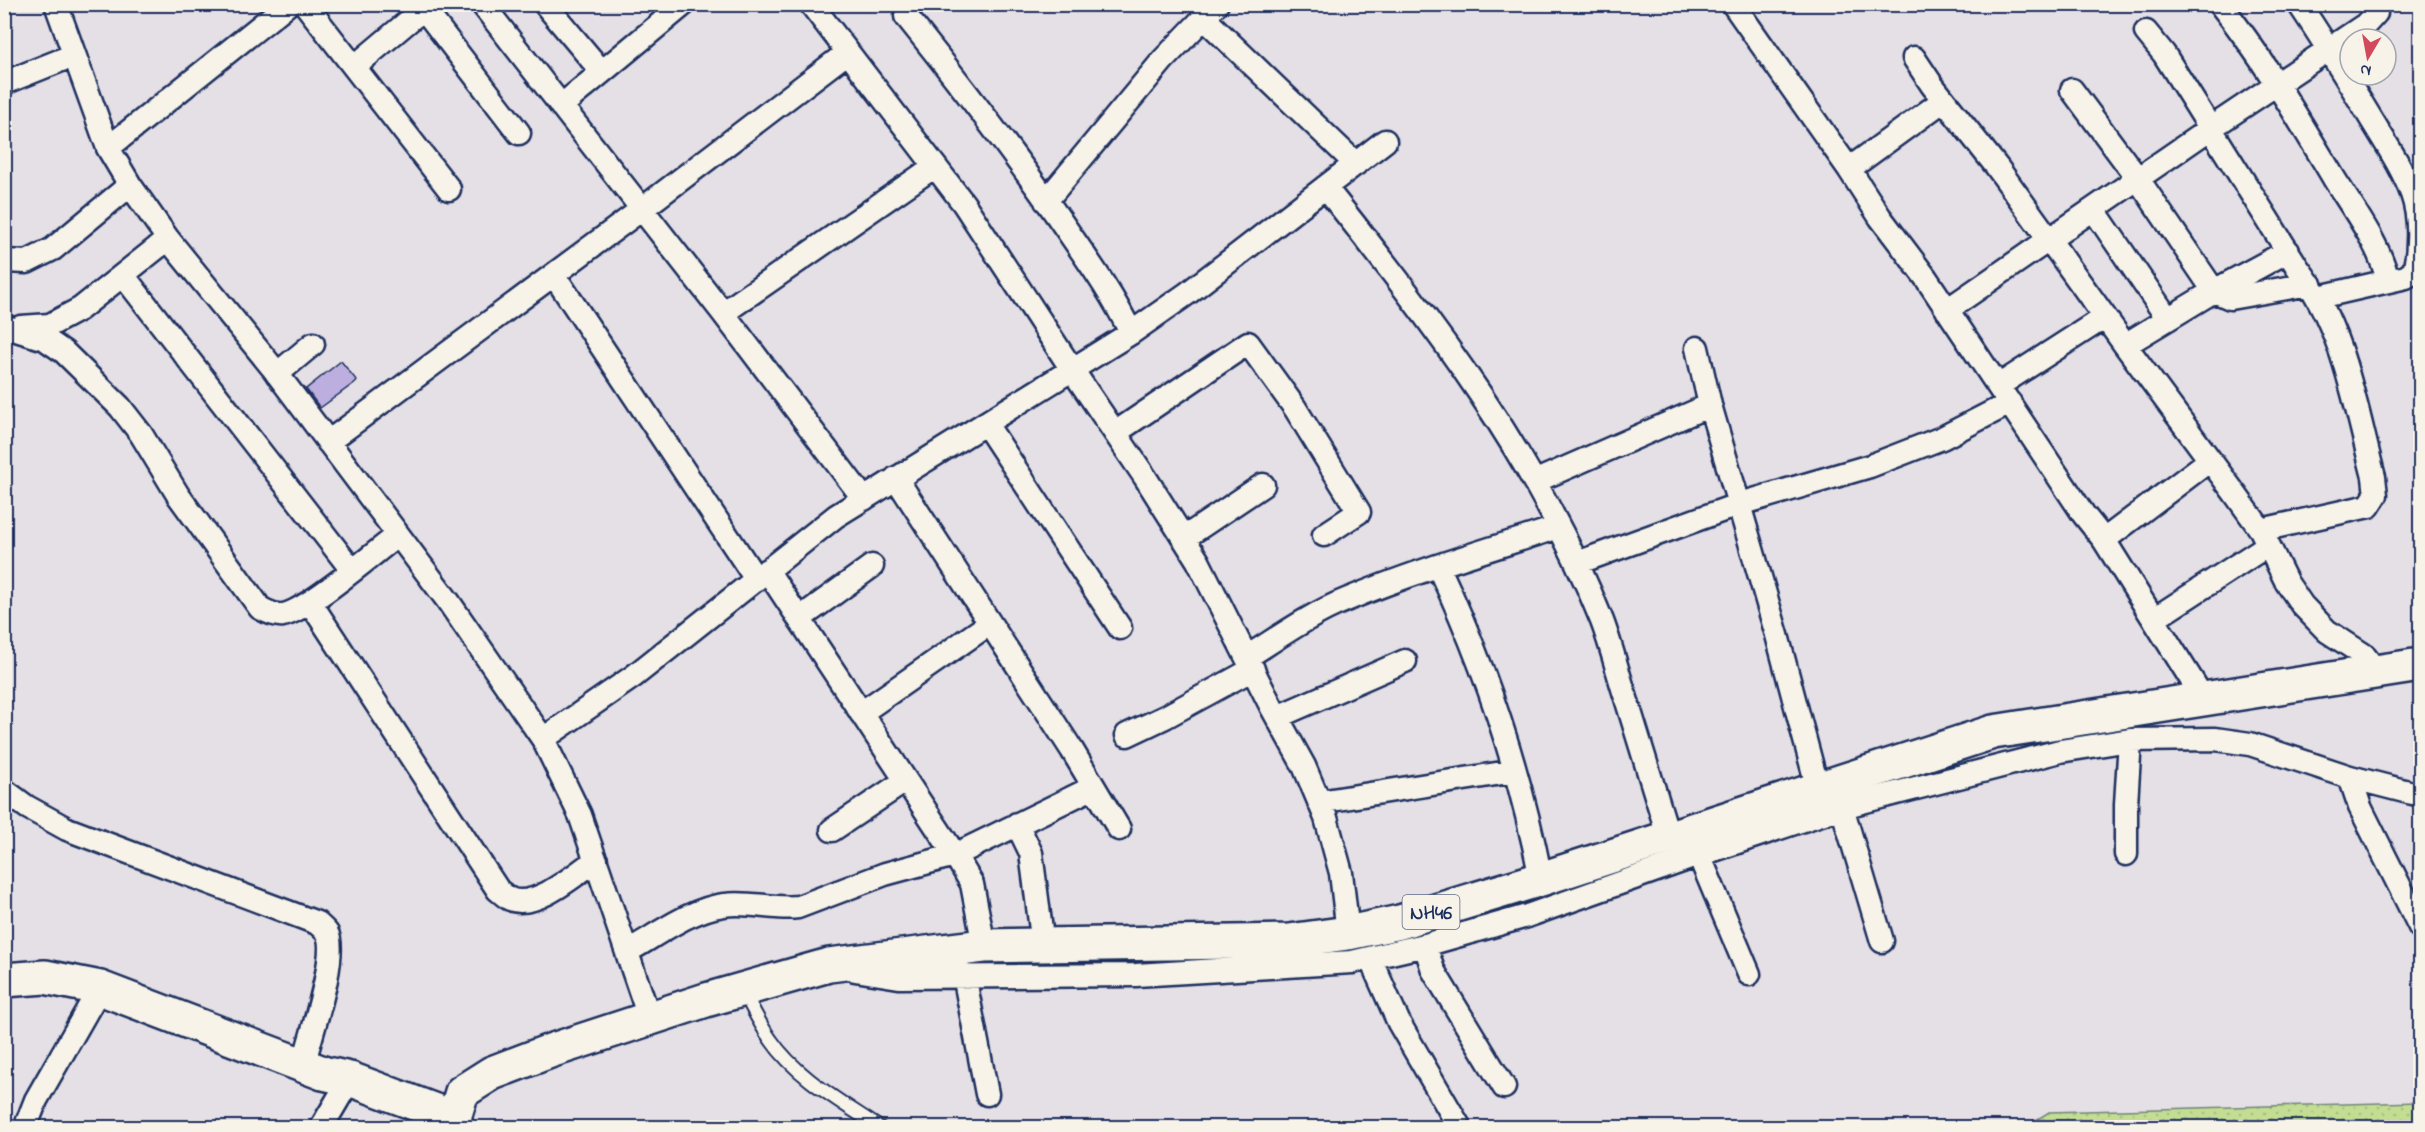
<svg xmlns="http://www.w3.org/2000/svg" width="2425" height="1132" font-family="'Indie Flower',sans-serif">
	<defs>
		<pattern id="grass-dots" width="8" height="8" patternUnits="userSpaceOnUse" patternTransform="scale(1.5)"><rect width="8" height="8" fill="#c3dd93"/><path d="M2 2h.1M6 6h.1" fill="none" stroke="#a7be81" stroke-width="1.8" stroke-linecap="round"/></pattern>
	</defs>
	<rect width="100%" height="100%" fill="#e5dfe6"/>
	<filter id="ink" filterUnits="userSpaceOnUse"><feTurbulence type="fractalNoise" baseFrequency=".0167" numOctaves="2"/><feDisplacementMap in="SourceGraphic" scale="12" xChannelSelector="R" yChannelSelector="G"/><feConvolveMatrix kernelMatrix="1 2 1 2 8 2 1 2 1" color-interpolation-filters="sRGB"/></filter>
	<g filter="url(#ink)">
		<path fill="url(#grass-dots)" stroke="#6f8678" stroke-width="1.5" d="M2420 1102V1127H2025L2049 1112Z"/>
		<path fill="#bcafe0" stroke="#1b2f5e" stroke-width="1.5" d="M341 361 357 381 320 408 306 389Z"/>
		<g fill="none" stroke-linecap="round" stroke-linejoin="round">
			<g stroke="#1b2f5e" stroke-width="16">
				<path id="lane" d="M743 991C752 1007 760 1025 771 1040 797 1078 842 1102 880 1128"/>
			</g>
			<g stroke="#1b2f5e" stroke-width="27">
				<path id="street" d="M56 4 108 148 130 185 168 239 272 367 448 601 543 739 580 815 650 1020
					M305 4 449 189
					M482 4 723 313 864 499
					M545 4 602 72
					M811 4 964 204 1073 371 1145 477 1198 561 1272 708 1304 766 1326 818 1341 873 1348 933
					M1733 4 1849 169 1944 100
					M2220 4C2264 59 2299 120 2335 180 2355 212 2380 245 2388 281
					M2299 4C2324 41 2347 79 2370 117 2385 142 2402 167 2412 194 2420 216 2420 248 2414 271L2406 277 2319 297
					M424 9 519 133
					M906 16C959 82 1010 148 1058 217 1084 255 1111 291 1131 333
					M1204 18 1356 164
					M2146 32 2164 54 2298 268C2344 328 2355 406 2374 477L2376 495 2369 506 2261 530
					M1914 58 1932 85 1997 167 2125 345 2233 491 2261 530 2287 583 2302 605 2327 631 2364 655 2376 671
					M354 67 429 4
					M4 83 74 55
					M2072 90 2138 179 2214 291 2230 298 2310 284
					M561 106 684 4
					M108 148 288 4
					M1849 169 1880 217 1926 278 2084 515 2104 540 2203 698
					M1325 187C1434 324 1537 457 1602 621 1611 645 1617 670 1625 695 1639 742 1654 790 1669 838
					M1046 201 1163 60 1217 4
					M2094 210 2168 319
					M4 261 27 262 53 249 130 185
					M123 275 352 570
					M554 275 756 579
					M1947 310 2211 128 2365 25 2376 13V4
					M723 313 935 166
					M21 327 50 325 80 309 168 239
					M10 328 45 339 64 352 120 407 141 434 178 495 260 608C267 612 275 616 283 615 307 611 375 552 398 535
					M2125 345 2214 291 2288 251
					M1697 348 1710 405 1777 635 1818 789
					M277 374 313 344
					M1998 386 2105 317
					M986 424 1120 628
					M1115 433 1248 343 1295 408 1359 512 1324 535
					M328 442 642 209 848 52
					M896 478 1072 750 1119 829
					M1536 481 1710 405
					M1184 538 1263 485
					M2104 540 2210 460
					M1577 563 1740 504 1870 466 1942 438 2010 403
					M1438 566C1485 666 1520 771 1541 879
					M767 570 955 855 972 884 984 946
					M310 602 498 890C502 893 506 897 510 899 535 910 576 874 596 860
					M799 619 872 566
					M2154 619 2268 545
					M1247 657C1279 637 1311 614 1346 600 1415 571 1488 550 1559 527
					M861 713 989 624
					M1277 717 1405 661
					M1127 735 1165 717 1253 669
					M543 739 634 676 836 516 1131 333 1188 293 1385 141
					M2350 777 2360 807 2420 927
					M4 790 27 807 67 829 317 923C320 926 325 930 327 933 339 955 309 1040 303 1066
					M1319 802 1515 771
					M1842 807 1882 941
					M1017 824 1031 853 1043 945
					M832 830 905 781
					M2126 854V804L2130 740
					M1699 855 1749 974
					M1425 945 1433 970 1504 1087
					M628 951C657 935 691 909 724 905 749 901 773 910 798 907L885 874 955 855 1094 787
					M1370 958 1399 1023 1460 1128
					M855 970 899 977 1136 975 1352 962 1425 945 1527 916 1699 855 1842 807 2060 751 2130 740 2215 739 2250 744 2350 777 2420 795
					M964 975 987 1094
					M28 1128 27 1123 36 1100 100 988
					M321 1128 350 1079"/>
			</g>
			<g stroke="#1b2f5e" stroke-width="38">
				<path id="primary" d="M4 980 45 977 100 988 323 1073 350 1079 454 1118"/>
			</g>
			<g stroke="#1b2f5e" stroke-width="38">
				<path id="highway" d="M457 1128 454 1118 462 1092 492 1073 550 1051 706 1000 829 965 984 946 1289 941 1348 933 1400 922 1541 879 1993 732 2420 665"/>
			</g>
			<use href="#lane" stroke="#f7f3e8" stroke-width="12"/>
			<use href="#street" stroke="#f7f3e8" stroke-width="22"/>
			<use href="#primary" stroke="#f7f3e8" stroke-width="33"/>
			<use href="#highway" stroke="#f7f3e8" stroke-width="33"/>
		</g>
	</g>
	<g text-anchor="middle" stroke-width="4.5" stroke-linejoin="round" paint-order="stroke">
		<rect fill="#f7f3e8" stroke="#5d6a87" stroke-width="1.5" x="1402.5" y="895" width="57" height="34" rx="4.5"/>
		<g font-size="20" font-weight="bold" fill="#1b2f5e">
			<text x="1431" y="919">NH46</text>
		</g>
	</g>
	<rect width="2425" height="1132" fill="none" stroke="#f7f3e8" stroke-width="24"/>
	<rect x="12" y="12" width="2401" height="1108" fill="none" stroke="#1b2f5e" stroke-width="2" filter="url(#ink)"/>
	<g transform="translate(2368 57) rotate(190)"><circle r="28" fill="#f7f3e8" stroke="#9fa5b1" stroke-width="1.5"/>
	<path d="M0-4.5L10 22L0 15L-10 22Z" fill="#d1495b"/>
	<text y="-9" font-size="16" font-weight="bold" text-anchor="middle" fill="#1b2f5e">N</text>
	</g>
</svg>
